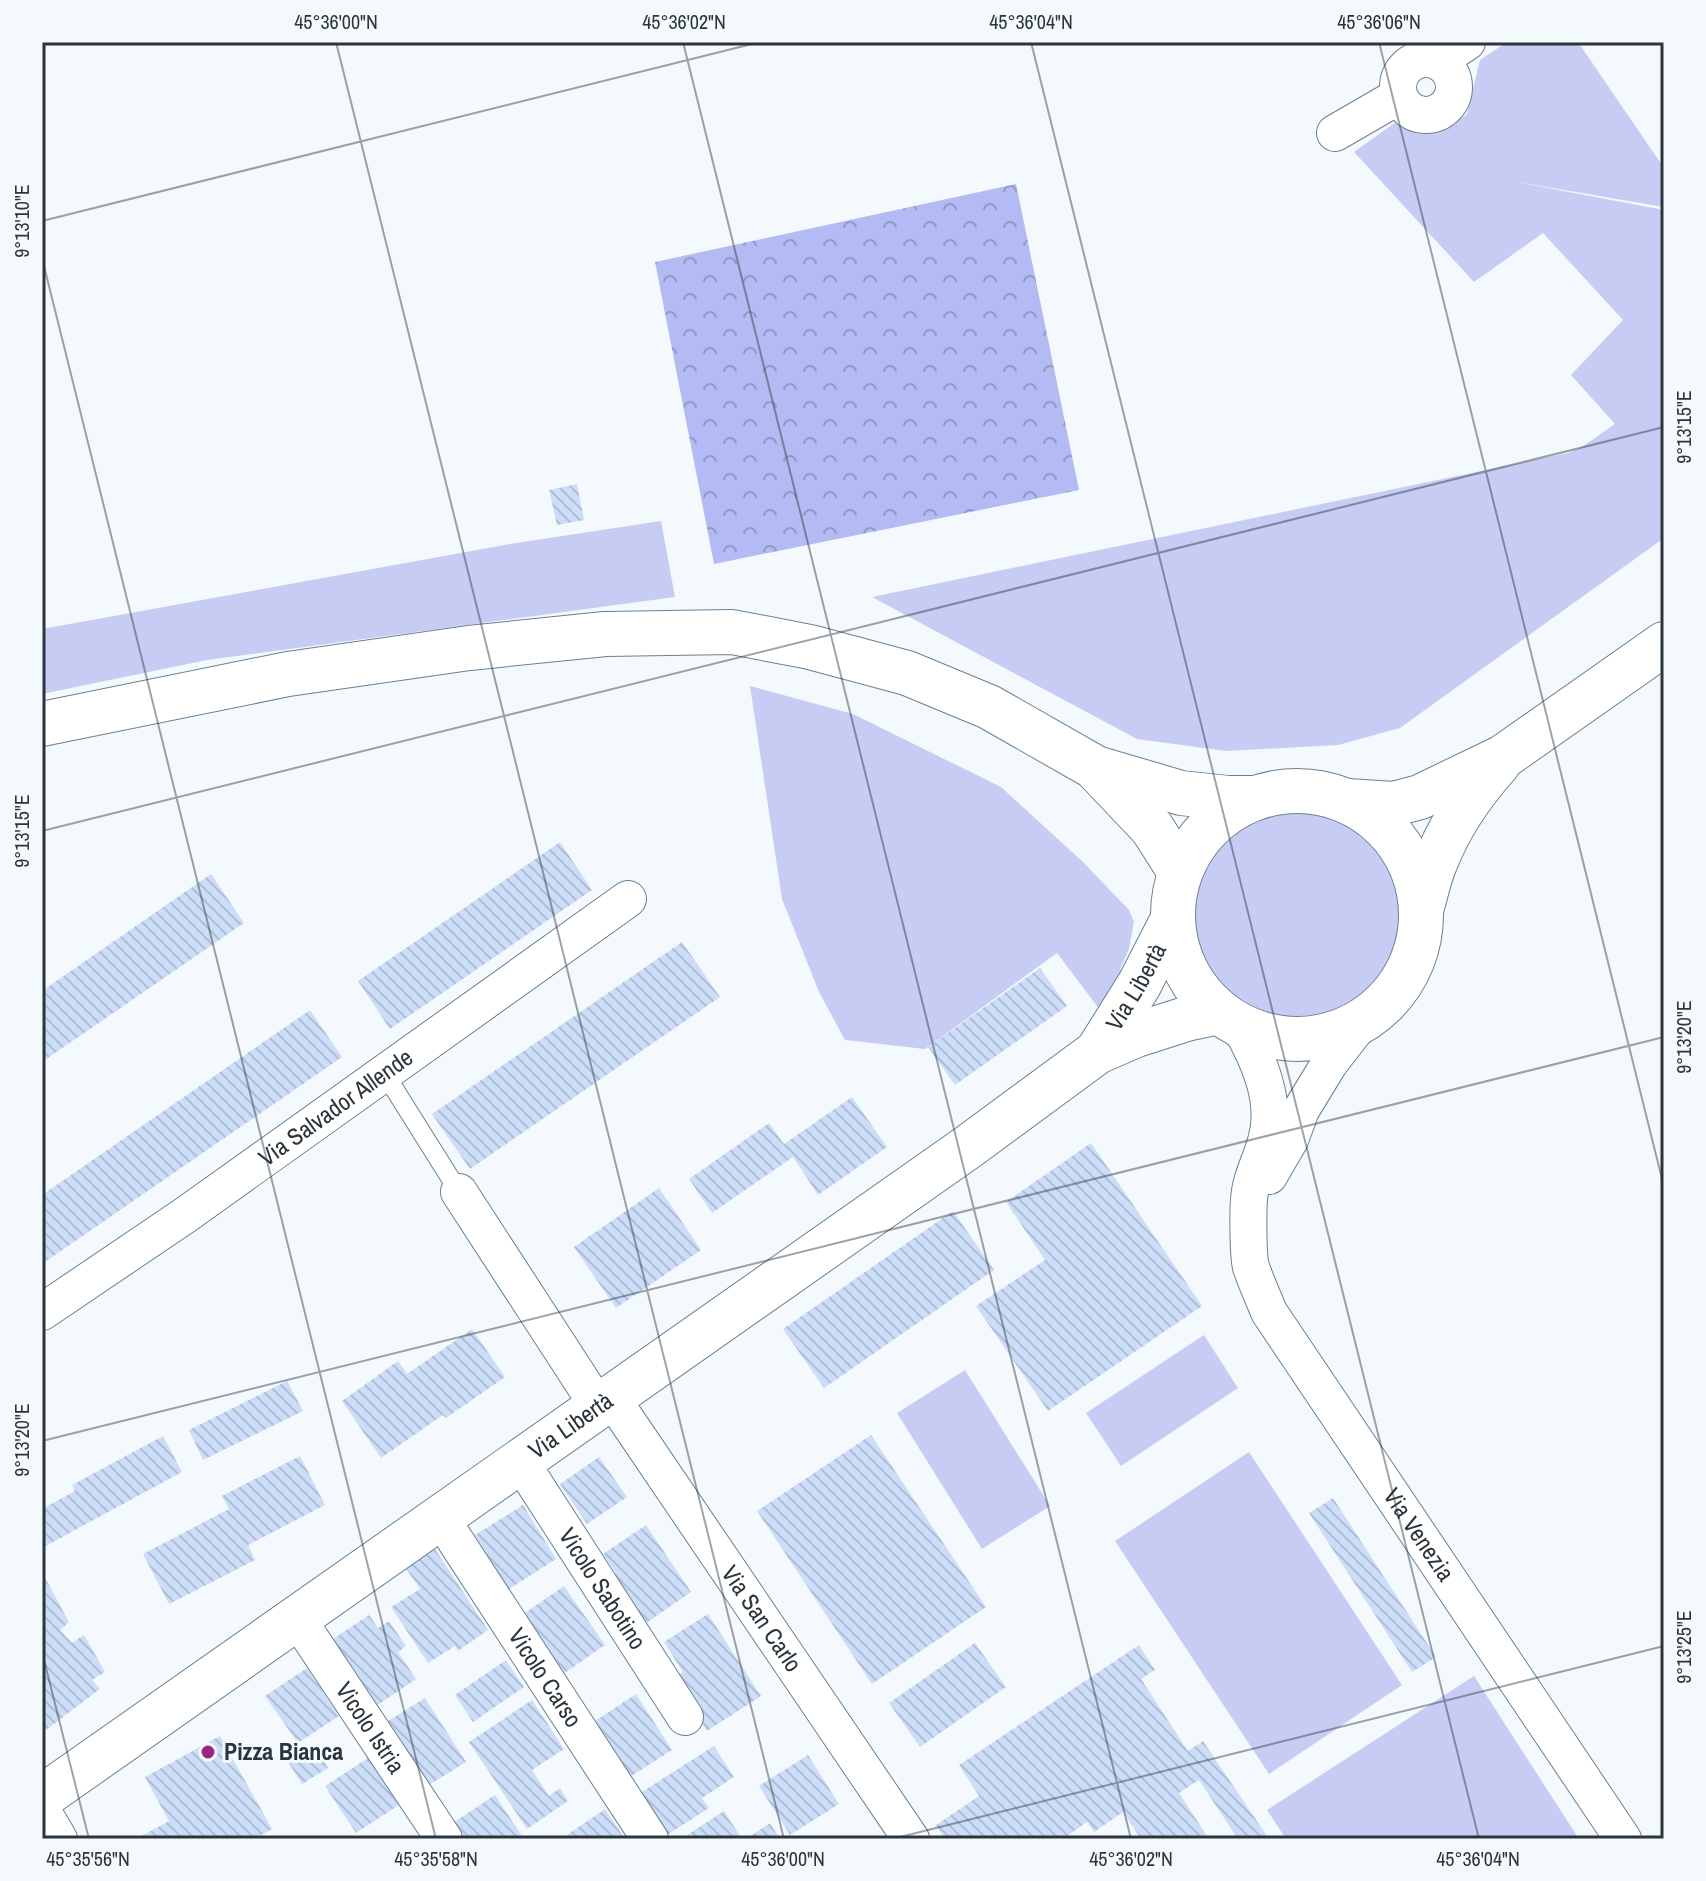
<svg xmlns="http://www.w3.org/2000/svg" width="1706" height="1881" font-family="'Archivo Narrow',sans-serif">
	<defs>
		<pattern id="forest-crowns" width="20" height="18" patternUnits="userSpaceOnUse" patternTransform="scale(2)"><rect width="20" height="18" fill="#b3baf4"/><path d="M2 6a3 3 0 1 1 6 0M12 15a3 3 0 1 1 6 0" fill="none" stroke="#9298c7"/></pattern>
		<pattern id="building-back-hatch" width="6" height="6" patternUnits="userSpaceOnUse" patternTransform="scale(2)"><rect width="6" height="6" fill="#ccddf8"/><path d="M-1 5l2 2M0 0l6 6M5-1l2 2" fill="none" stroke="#afbed6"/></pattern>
	</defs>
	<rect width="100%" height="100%" fill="#f4f9fd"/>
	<path fill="#c7ccf4" d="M1507 42H1578L1664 168V207L1516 182 1664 210V538L1400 728 1338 745 1226 751 1137 739 872 597 1568 453 1582 447 1615 424 1571 375 1623 320 1543 233 1474 282 1354 152 1396 122 1418 134 1444 131 1467 114 1480 60Z
		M661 521 675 597 207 660 42 694V629L510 544Z
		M750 686 853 714 1001 787 1083 862 1129 910 1134 922 1129 949 1120 969 1128 983 1103 1014 1057 953 925 1049 845 1040 819 992 782 899Z
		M1192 913a105 105 0 1 1 210 0a105 105 0 1 1-210 0Z
		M1204 1335 1238 1388 1121 1466 1086 1413Z
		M965 1370 1050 1506 982 1549 897 1413Z
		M1249 1452 1402 1685 1269 1774 1115 1541Z
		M1474 1676 1579 1839H1286L1267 1810Z"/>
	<path fill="url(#forest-crowns)" d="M1016 184 1079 490 714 564 655 262Z"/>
	<path fill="url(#building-back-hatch)" d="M577 484 584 520 557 525 549 490Z
		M560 842 592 890 390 1029 358 981Z
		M211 874 244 923 42 1062V991Z
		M682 942 720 997 470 1169 432 1114Z
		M1040 968 1067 1006 955 1085 928 1047Z
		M310 1010 342 1057 42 1264V1195Z
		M852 1097 887 1147 818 1195 793 1157 712 1213 689 1179 769 1123 784 1144Z
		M1091 1143 1202 1306 1048 1411 976 1306 1045 1260 1006 1202Z
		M659 1188 701 1250 616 1308 574 1247Z
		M953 1211 994 1270 824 1388 783 1329Z
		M472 1329 505 1377 446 1418 443 1415 381 1458 342 1401 398 1361 407 1374Z
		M287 1381 303 1411 203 1460 189 1430Z
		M871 1435 986 1607 872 1684 757 1511Z
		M163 1436 182 1472 42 1548V1509L75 1491 72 1485Z
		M300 1456 325 1505 248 1545 255 1560 169 1604 143 1554 229 1509 222 1496Z
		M599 1457 627 1497 587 1524 560 1484Z
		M1333 1498 1436 1657 1412 1672 1309 1513Z
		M523 1505 556 1559 509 1589 475 1535Z
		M646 1525 691 1592 639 1628 606 1579 616 1573 603 1554Z
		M435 1549 488 1630 458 1651 455 1646 428 1663 391 1607 420 1589 406 1569Z
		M42 1572 69 1622 60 1630 72 1643 84 1635 105 1672 92 1680 100 1689 42 1733Z
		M564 1586 605 1645 563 1674 522 1615Z
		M708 1614 761 1696 707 1731 674 1678 683 1672 664 1642Z
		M369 1615 378 1628 389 1621 406 1646 398 1652 416 1679 366 1713 321 1647Z
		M975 1643 1006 1687 920 1747 889 1703Z
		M1139 1645 1155 1670 1141 1679 1188 1751 1203 1741 1269 1839H1238L1199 1780 1179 1793 1209 1839H1141L1123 1812 1094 1832 1087 1822 1063 1839H945L936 1825 979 1796 959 1765Z
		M506 1660 524 1687 473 1722 455 1695Z
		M307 1668 339 1716 298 1743 265 1696Z
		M636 1694 672 1750 625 1780 589 1725Z
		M425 1698 466 1762 421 1790 380 1726Z
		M532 1700 564 1749 532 1770 549 1796 560 1788 568 1801 527 1829 469 1742Z
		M220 1736 272 1829 254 1839H136L169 1821 145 1777Z
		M314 1745 328 1768 302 1784 288 1762Z
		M714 1746 734 1777 702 1798 709 1808 661 1839 634 1797Z
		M808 1755 839 1804 790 1835 759 1786Z
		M371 1756 402 1803 356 1833 325 1786Z
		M495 1795 524 1839H451L444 1829Z
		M605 1809 625 1839H561Z
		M724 1811 742 1839H681Z
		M770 1823 780 1839H746Z"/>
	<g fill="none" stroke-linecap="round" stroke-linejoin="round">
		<g stroke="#6a8091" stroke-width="20">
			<path id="lane" d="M385 1074 459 1192"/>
		</g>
		<g stroke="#6a8091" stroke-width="38">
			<g id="street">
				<circle cx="1426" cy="87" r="28"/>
				<path d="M1438 61 1467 42"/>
				<path d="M1335 133 1399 96"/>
				<path id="s1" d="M1239 1025C1258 1058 1278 1101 1266 1141 1261 1160 1250 1179 1249 1200 1248 1212 1248 1257 1251 1267 1256 1282 1263 1297 1269 1312L1623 1839"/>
				<path d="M1269 1176 1290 1140 1301 1110 1329 1064 1363 1020"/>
				<path d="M459 1192 598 1406"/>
				<path id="s2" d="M42 1312 184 1216 628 899"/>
				<path id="s3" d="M611 1397 911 1839"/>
				<path id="s4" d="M520 1461 685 1717"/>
				<path id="s5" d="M440 1517 650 1839"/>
				<path id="s6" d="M297 1618 444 1839"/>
				<path d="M42 1810 59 1839"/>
			</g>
		</g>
		<g stroke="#6a8091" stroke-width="46">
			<g id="secondary">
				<path d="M42 724 288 674 469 648 605 634 732 632 810 647 907 673 989 707 1096 768 1181 793 1228 798H1256"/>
				<path d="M1097 770 1152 828 1180 872"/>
				<circle cx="1297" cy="915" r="124"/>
				<path d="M1347 801 1394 804 1420 797 1503 757 1664 644"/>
				<path d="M1421 910C1426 894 1429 876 1436 861 1450 825 1473 792 1498 764"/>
				<path id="s7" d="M1097 1052 1139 985 1173 919"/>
				<path id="s8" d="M42 1797 968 1147 1097 1052 1136 1035 1186 1019 1219 1012"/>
			</g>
		</g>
		<use href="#lane" stroke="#fff" stroke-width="18"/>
		<use href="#street" stroke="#fff" stroke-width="36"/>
		<use href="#secondary" stroke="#fff" stroke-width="44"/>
	</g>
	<path fill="none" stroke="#2b353c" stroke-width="2" stroke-opacity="0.45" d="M336 42 784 1839M683 42 1131 1839M1031 42 1479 1839M1379 42 1664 1187M42 221 760 42M42 258 436 1839M42 831 1664 427M42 1441 1664 1037M42 1652 89 1839M892 1839 1664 1646"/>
	<circle fill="#9a2682" stroke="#f4f9fd" stroke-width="3" cx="208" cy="1752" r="8"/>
	<g text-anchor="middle" stroke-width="6" stroke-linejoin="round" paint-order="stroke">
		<g font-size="24" fill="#2b353c" stroke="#f4f9fd">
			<text dy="8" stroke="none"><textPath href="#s7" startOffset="76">Via Libertà</textPath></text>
			<text dy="8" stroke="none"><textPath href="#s2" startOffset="358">Via Salvador Allende</textPath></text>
			<text dy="8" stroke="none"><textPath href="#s8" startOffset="646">Via Libertà</textPath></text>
			<text dy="8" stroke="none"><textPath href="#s1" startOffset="568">Via Venezia</textPath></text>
			<text dy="8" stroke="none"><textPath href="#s4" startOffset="152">Vicolo Sabotino</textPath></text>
			<text dy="8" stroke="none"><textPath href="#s3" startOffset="268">Via San Carlo</textPath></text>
			<text dy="8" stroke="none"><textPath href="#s5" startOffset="192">Vicolo Carso</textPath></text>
			<text dy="8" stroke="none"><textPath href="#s6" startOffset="132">Vicolo Istria</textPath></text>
		</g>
		<g font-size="24" font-weight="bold" fill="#2b353c" stroke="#f4f9fd" text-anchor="start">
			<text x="224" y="1760">Pizza Bianca</text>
		</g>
	</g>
	<rect width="1706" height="1881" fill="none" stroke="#f4f9fd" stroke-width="88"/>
	<rect x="44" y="44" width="1618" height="1793" fill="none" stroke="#2b353c" stroke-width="3"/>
	<g font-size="20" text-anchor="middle" fill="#2b353c">
		<text x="336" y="29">45°36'00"N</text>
		<text x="684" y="29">45°36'02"N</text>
		<text x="1031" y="29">45°36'04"N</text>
		<text x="1379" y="29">45°36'06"N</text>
		<text transform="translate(22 221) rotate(-90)" y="7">9°13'10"E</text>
		<text transform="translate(1684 427) rotate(-90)" y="7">9°13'15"E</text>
		<text transform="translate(22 831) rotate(-90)" y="7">9°13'15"E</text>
		<text transform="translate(1684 1037) rotate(-90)" y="7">9°13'20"E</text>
		<text transform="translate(22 1440) rotate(-90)" y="7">9°13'20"E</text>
		<text transform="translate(1684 1647) rotate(-90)" y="7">9°13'25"E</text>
		<text x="88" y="1866">45°35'56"N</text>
		<text x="436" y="1866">45°35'58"N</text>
		<text x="783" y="1866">45°36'00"N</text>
		<text x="1131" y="1866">45°36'02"N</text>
		<text x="1478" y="1866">45°36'04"N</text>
	</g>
</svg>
